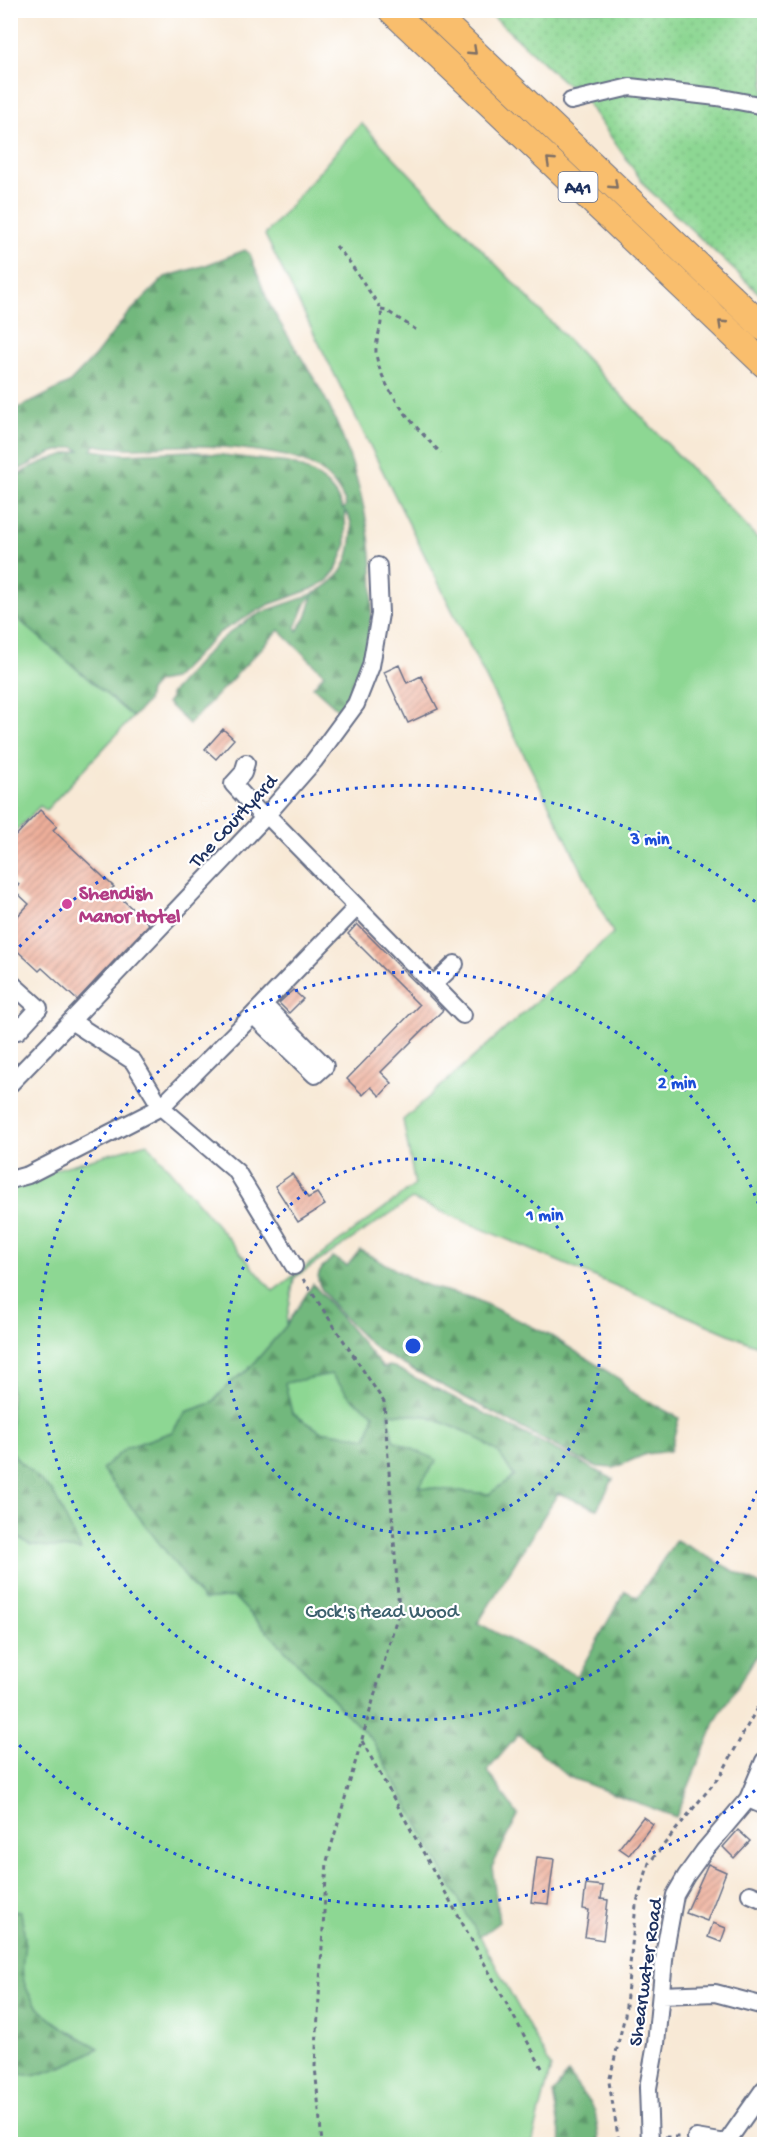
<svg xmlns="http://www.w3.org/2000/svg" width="775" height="2155" font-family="'Gochi Hand',sans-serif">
	<defs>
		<pattern id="forest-firs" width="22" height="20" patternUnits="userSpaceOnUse" patternTransform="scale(1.5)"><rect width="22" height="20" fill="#72b87d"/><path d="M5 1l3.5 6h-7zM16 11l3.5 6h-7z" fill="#5d966a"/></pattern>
		<pattern id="park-dots" width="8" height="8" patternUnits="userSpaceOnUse" patternTransform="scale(1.5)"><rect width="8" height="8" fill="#8dd793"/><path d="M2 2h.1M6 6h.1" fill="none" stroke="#79b981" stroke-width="1.8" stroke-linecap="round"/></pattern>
		<pattern id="building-hatch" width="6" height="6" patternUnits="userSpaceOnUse" patternTransform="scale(1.5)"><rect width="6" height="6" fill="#eeaf9a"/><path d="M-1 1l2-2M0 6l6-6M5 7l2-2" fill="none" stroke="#c08f81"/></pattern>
	</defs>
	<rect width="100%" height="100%" fill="#fff"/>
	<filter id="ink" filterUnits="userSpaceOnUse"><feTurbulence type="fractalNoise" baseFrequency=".0167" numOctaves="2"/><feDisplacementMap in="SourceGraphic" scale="12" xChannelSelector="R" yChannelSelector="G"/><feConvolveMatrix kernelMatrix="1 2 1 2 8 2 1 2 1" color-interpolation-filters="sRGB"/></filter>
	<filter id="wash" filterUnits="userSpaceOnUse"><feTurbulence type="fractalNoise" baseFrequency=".008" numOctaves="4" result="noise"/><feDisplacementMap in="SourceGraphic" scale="24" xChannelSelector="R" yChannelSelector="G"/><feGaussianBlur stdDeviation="1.35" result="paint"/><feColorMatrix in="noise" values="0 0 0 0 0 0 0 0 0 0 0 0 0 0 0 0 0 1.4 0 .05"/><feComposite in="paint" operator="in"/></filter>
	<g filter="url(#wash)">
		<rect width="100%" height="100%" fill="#f8e9d6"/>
		<path fill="#8dd793" stroke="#548378" stroke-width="1.5" d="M361 123 764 545V1349L412 1199 294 1278 286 1326 248 1370 230 1383 212 1403 186 1412 172 1432 126 1448 103 1469 203 1600 234 1597 373 1741 551 2067 532 2144H11V1182L147 1143 273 1291 415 1185 403 1120 613 933 265 235Z
			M11 613 133 717 46 810 40 806 11 836Z
			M331 1374 351 1398 375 1414 367 1438 320 1431 292 1413 284 1383Z
			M388 1413 426 1416 471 1434 499 1453 514 1476 489 1494 417 1487 393 1440Z"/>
		<path fill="url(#forest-firs)" stroke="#46746e" stroke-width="1.5" fill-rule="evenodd" d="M245 250 250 254C257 271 262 289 270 305 288 339 311 370 328 404 363 477 384 569 366 648 360 671 350 691 341 712L313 687 324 674 279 630 189 724 167 703 170 699V694C190 673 209 647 232 631 243 623 255 615 268 610 306 596 346 590 351 542 353 531 352 519 345 511L346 546 336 570 327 581 312 589 268 605 220 632 173 679 157 682 149 691 147 702 133 717 11 613V480C31 464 56 457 80 450L74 447 51 453 11 474V411L36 400 69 383 95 356 126 316 165 277 206 265ZM95 445C105 447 116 448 127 448 144 449 161 446 178 446 211 445 292 450 318 469 330 477 341 491 346 505L343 509C333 485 314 470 289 463L189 451 124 454 92 450ZM313 596 306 618 297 631 296 627 307 601Z
			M360 1250 416 1281 434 1288 473 1298 551 1336 621 1380 629 1391 679 1418 670 1451 646 1454 614 1468 598 1467 581 1460 382 1353C368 1343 318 1295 318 1279 318 1270 327 1263 333 1257L347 1266Z
			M313 1284 383 1368 389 1366 394 1367 613 1479 597 1509 558 1493 478 1623 577 1676 625 1591 638 1597 676 1540 764 1587V1644L716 1720 676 1817 569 1777 519 1734 487 1771 518 1815 492 1867 499 1922 479 1937 373 1741 234 1597 203 1600 102 1469 126 1448 172 1432 186 1412 212 1403 230 1383 248 1370 286 1326ZM331 1374 351 1398 374 1414 367 1438 320 1431 292 1413 285 1383ZM388 1413 426 1416 471 1434 499 1453 514 1476 489 1494 418 1487 437 1460 393 1440Z
			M10 1448 17 1459 53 1492 81 1550 31 1545 11 1533Z
			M21 1911C22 1921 25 1933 25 1943 24 1954 21 1965 23 1976 29 2013 70 2032 99 2048 79 2059 32 2086 11 2070V1912Z
			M568 2073 595 2111 600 2144H562L553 2093Z"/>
		<path fill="url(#park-dots)" stroke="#548378" stroke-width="1.5" d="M487 11H764V298L646 187 588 104Z"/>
		<g id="blocks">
			<path fill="url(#building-hatch)" d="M399 665 407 683 421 676 438 709 408 723 384 672Z
				M223 729 234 739 216 759 205 749Z
				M40 810 57 826 53 830 114 887 111 889 149 924 77 1000 42 968 39 971 10 944V924L29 904 14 890 19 885 10 877V842Z
				M357 924 443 1010 381 1072 392 1083 380 1096 371 1087 363 1095 347 1079 419 1005 348 934Z
				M293 990 303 999 289 1013 279 1003Z
				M292 1174 308 1198 317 1193 325 1205 298 1222 275 1186Z
				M643 1817 653 1824 629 1855 619 1848Z
				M738 1830 750 1841 734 1858 723 1847Z
				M537 1857 554 1859 548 1904 531 1902Z
				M708 1864 726 1872 707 1921 686 1913Z
				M586 1884 603 1886 601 1899 608 1900 603 1940 585 1937 589 1910 583 1909Z
				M713 1923 726 1928 721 1942 708 1937Z"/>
		</g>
	</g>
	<g filter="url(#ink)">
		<use href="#blocks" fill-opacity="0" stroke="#687088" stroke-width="1.5"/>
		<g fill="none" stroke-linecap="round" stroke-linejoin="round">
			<g stroke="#687088" stroke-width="20">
				<path id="minor" d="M571 101 630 87 717 97 764 106
					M246 763 243 773 233 784 264 818
					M267 815 463 1015
					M357 907 253 1015 161 1107 133 1061 71 1021 264 818 314 761 356 704 371 666 380 614 378 566
					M10 982 39 1008 18 1031 10 1024
					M433 985 455 964
					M253 1015 315 1075 325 1066 264 1005
					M10 1084 71 1021
					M10 1180 28 1175 161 1107 237 1172 294 1266
					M748 1799 764 1806
					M750 1894 764 1900
					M661 1995 715 1993 764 2006
					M696 2138 726 2143 764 2089
					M650 2144 648 2088 656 2044 665 1950 675 1895 686 1876 704 1851 748 1799 764 1761"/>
			</g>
			<g stroke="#687088" stroke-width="28">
				<path id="highway" d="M391 10 764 364
					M430 10 764 328"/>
			</g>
			<path stroke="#687088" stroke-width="3" stroke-dasharray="4.5 4.5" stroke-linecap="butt" d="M336 246 348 260 380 307C385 323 375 338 376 353 380 388 417 430 441 453
				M381 310 387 311 418 331
				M303 1279 384 1402 399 1610 327 1861 315 2066 322 2144
				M362 1741 542 2068
				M665 2137H683
				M635 2139 619 2142 609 2082 625 2015 636 1905 649 1863 722 1773 764 1695"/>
			<use href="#minor" stroke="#fff" stroke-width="16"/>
			<use href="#highway" stroke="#f9be6d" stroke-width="26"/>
		</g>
		<defs><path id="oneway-chevron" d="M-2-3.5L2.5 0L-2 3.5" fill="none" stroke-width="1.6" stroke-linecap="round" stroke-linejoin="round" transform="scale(1.5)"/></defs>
		<g stroke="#7f6f65">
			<use href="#oneway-chevron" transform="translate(473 51) rotate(43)"/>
			<use href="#oneway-chevron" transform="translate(550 161) rotate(-137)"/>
			<use href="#oneway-chevron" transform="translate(614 185) rotate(43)"/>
			<use href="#oneway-chevron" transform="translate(722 324) rotate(-137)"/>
		</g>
	</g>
	<g fill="none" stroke="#1d4ed8" stroke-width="3" stroke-dasharray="3 6">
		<circle cx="413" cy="1346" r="187"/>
		<path d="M764 1474A374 374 0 1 1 764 1218"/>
		<path d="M762 1785A561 561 0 0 1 13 1739M13 953A561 561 0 0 1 762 907"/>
	</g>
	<circle fill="#d1479c" stroke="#fff" stroke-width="2" cx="67" cy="904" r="6"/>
	<g text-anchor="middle" stroke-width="4.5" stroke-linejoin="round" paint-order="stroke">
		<rect fill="#fff" stroke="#5f6d8e" stroke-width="1.5" x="558.5" y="172" width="39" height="30" rx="4.5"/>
		<g font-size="18" font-weight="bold" fill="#1b2f5e">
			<text x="578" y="193">A41</text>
		</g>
		<g font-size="20" fill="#1b2f5e" stroke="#fff">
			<text transform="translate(232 820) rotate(-47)" y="7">The Courtyard</text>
			<text transform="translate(644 1972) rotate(-82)" y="7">Shearwater Road</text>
		</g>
		<g font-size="20" font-weight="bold" fill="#b23c85" stroke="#fff" text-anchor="start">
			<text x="79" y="899">Shendish<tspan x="79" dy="23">Manor Hotel</tspan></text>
		</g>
		<g font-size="20" fill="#3d616e" stroke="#fff">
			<text x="382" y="1617">Cock's Head Wood</text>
		</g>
	</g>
	<circle cx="413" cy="1346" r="9" fill="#1d4ed8" stroke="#fff" stroke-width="3"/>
	<g font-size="18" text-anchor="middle" font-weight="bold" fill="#1d4ed8" stroke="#fff" stroke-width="4.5" stroke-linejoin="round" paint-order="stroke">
		<text x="650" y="844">3 min</text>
		<text x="677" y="1088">2 min</text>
		<text x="545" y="1220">1 min</text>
	</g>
	<rect width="775" height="2155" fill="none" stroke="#fff" stroke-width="36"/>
</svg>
